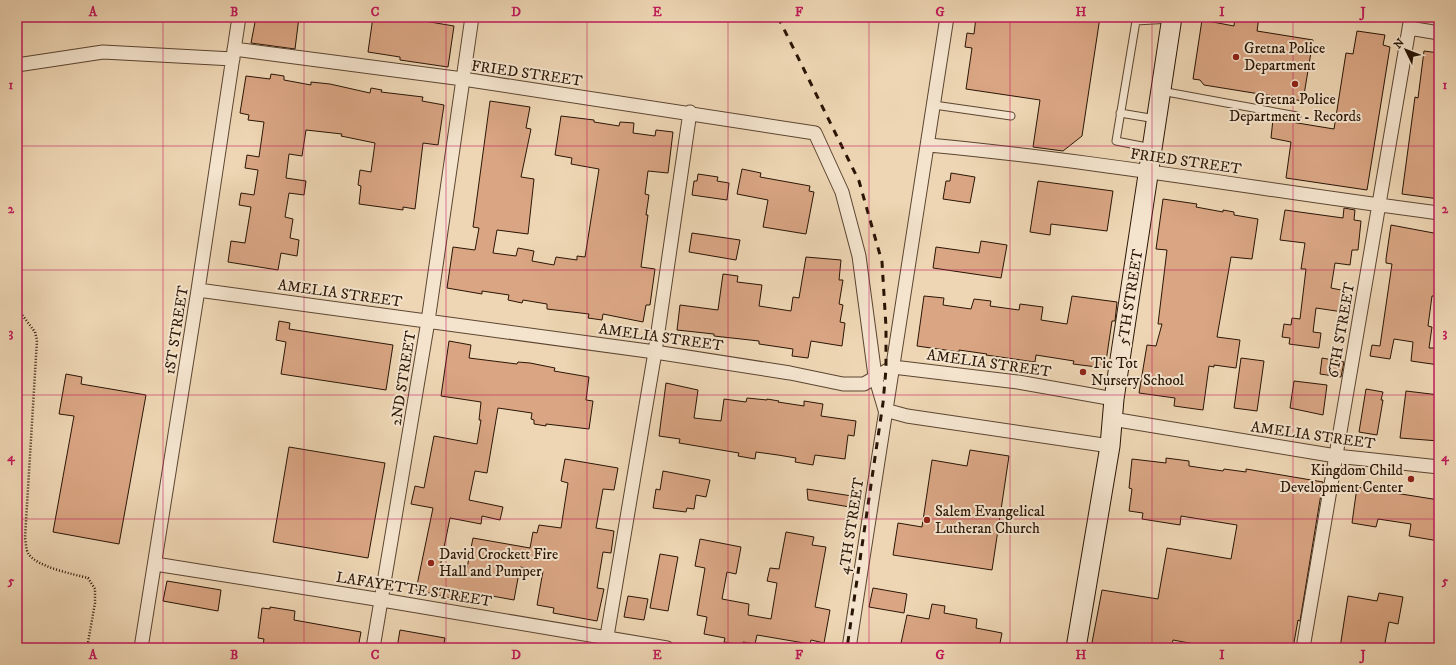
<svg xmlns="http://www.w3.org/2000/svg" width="1456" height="665" font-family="'IM FELL DW Pica',serif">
	<rect width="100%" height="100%" fill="#eed6b4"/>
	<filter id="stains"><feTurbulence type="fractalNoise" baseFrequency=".005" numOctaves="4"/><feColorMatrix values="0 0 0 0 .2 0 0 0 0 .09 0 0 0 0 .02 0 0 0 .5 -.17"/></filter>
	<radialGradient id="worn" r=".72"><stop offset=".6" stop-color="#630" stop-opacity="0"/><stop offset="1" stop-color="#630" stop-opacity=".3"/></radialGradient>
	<path fill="#d9a583" stroke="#2a1505" d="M256 17H299L295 49 251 43Z
		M373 17H400L454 26 448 67 400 60V57L368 52Z
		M976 17H1100L1082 136 1063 151 1033 147 1040 100 966 89 972 48 965 47 967 33 974 34Z
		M1235 17H1259L1257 31 1313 40 1303 101 1204 85 1200 80 1193 79 1202 20 1234 26Z
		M1357 31 1385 35 1383 45 1390 47 1367 190 1286 178 1291 142 1271 138 1273 119 1334 129 1346 53 1353 54Z
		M1424 51 1439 53V72L1435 100H1439V199L1402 194 1415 97 1418 98Z
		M271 74 284 76V80L311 85V82L330 84 370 93 371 88 382 90 381 92 423 97 422 101 444 105 438 145 423 143 415 209 403 207V210L359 204 361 186 358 185 360 170 371 172 375 143 341 136 342 134 306 130 302 156 289 154 286 178 306 181 304 195 289 193 285 217 293 219 290 238 299 240 297 256 281 253 278 270 228 262 231 241 245 243 251 207 239 205 241 193 254 195 258 170 245 168 247 155 259 157 264 122 248 120 249 115 240 113 246 76 270 79Z
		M490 101 530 107 526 128 531 129 521 177 534 179 528 234 497 230 493 253 516 256 518 248 534 251 532 261 554 265 556 257 577 260V256L585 257 599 169 571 164 572 158 555 155 561 116 594 120V122L619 126 620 122 634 123 633 133 655 136 656 130 673 132 668 173 648 171 645 194 649 195 646 215H648L641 267 655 269 650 305H646L643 322 603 314 602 320 588 318 589 314 547 309V304L523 300 522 303 508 300 509 295 482 291V294L447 288 453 247 475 250 479 228 473 227Z
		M742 169 761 173 760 177 810 186 809 191 814 192 806 234 763 227 768 200 737 194Z
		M951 173 975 177 970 203 943 199 946 181H950Z
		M698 174 718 177 717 181 729 183 727 200 692 195 694 181H697Z
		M1038 181 1113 191 1107 231 1051 224 1050 235 1030 232Z
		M1163 199 1197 204 1196 207 1223 212V210L1234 212V215L1258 219 1252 259 1231 257 1217 337 1240 340 1236 368 1214 365V367L1209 366 1203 410 1174 406 1175 398 1139 393 1147 345 1156 346 1162 324H1158L1167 250 1156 249Z
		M1344 208 1355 210 1354 220 1361 221 1358 250H1352L1350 265 1335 263 1331 288 1346 291 1343 312 1316 308 1313 332 1321 333 1319 348 1289 344 1290 338 1282 337 1284 324 1291 325 1292 318 1300 319 1306 269H1301L1305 243 1280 240 1285 210 1343 218Z
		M1391 225 1439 234V287L1438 296H1432L1428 326 1432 327 1429 348H1439V365L1411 361 1413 342 1394 339 1390 359 1370 356 1372 345 1380 346 1392 264 1386 263V259Z
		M692 233 740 240 736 260 689 252Z
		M981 241 1007 245 1001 278 933 268 936 247 979 253Z
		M806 257 841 260 839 280H843L839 304 843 305 840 322 845 323 842 346 811 341 808 358 792 356 793 349 759 344V341L714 336V334L677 330 680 305 718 310 723 274 738 276 737 282 762 285 759 306 791 311 793 297 799 298Z
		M924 296 944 298 943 305 971 309 974 299 991 301 990 306 1019 310 1020 304 1043 307 1041 320 1067 324 1072 296 1117 302 1115 321H1112L1105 368 1073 364 1074 361 1036 355 1035 362 986 355 987 354 959 350V352L917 346Z
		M279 321 290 323 289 329 393 345 386 390 281 374 286 342 276 340Z
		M449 341 471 345 469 358 517 364 518 362 530 363 555 368 554 371 589 377 586 400 593 401 589 429 546 424V426L534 424V420L531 419 532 413 498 408 487 473 475 471 469 500 503 507 500 520 482 516 481 524 450 518 440 567 464 570 465 568H467L473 538 530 548 533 532 537 533 539 525 561 528 568 483 561 481 565 459 618 468 614 490 603 489 596 528 614 531 611 553 603 552 597 588 604 589 597 621 553 613 554 608 537 605 543 571 520 567 514 600 481 594 480 598 460 595 459 600 416 590 433 508 411 504 415 486 424 488 434 436 477 444 481 420H479L481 402 441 396Z
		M1241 358 1264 361 1257 411 1234 408Z
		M1322 358 1344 362 1341 377 1320 374Z
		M66 374 82 377 81 384 146 395 119 544 53 532 74 416 59 414Z
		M1294 381 1327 385 1323 415 1290 408Z
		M666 383 698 390 694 418 721 421 724 399 746 402 747 398 767 400V399L779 401 778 402 804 406V401L823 404 821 416 856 421 854 436 848 435 845 459 815 455 813 465 795 462 796 458 778 455 756 452 755 459 738 456 739 453 679 443 680 439 659 436Z
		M1366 389 1383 392 1381 400H1383L1377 435 1359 432Z
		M1406 391 1439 395V441L1400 438Z
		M289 447 385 463 368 558 273 542Z
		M970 450 1009 456 992 570 893 555 898 523 922 527 932 460 967 466Z
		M1166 458 1189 461V466L1223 471 1224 469 1246 472V469L1323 482 1300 621 1298 620 1293 648H1200V645L1173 640 1171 648H1091L1102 590 1158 599 1167 548 1231 559 1237 525 1181 516 1180 525 1142 519 1143 513 1129 511 1132 489 1129 488 1132 459 1166 463Z
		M663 471 710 480 706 497 696 495 694 509 687 508 686 512 653 508 656 489 660 490Z
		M1357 487 1439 500V541L1409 536 1411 524 1378 519 1376 527 1352 523Z
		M807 489 852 496 850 507 808 500Z
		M786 532 814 537 812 545 826 547 815 607 830 610 824 643 811 640 810 644 757 635 755 644 743 642 742 645 724 642 725 638 704 634 707 617 697 615 705 568 695 566 700 539 741 547 736 574 727 572 722 599 749 604 748 615 771 619 777 583 767 581 770 568 779 569Z
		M660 554 678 557 668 611 650 608Z
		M167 581 221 590 218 611 163 601Z
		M873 588 907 594 904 613 869 607Z
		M1379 593 1403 597 1398 624 1389 622 1384 648H1340L1348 596 1377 601Z
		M628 596 648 599 644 620 624 617Z
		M932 604 945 606 944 613 977 619 976 628 1002 633 999 648H900L907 615 929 619Z
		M270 607 295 611 294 620 361 632 358 648H278L263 645 264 639 258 638 262 608 270 609Z
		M400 630 445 638 443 648H397Z"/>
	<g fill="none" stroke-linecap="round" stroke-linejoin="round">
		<g stroke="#5b4531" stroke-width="9">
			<path id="service" d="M1161 91 1297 116
				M934 105 1011 116
				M1120 113 1156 119
				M1152 148 1116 141 1136 21 1171 19"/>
		</g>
		<g stroke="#5b4531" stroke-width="15">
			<path id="minor" d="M1409 28 1439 33
				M234 49 463 79 815 133 842 192 859 256 875 376 885 410
				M17 65 103 52 233 59
				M929 145C1099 161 1269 191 1439 213
				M198 290 655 352 790 373 843 384H864L893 367 1018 382 1114 399
				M885 410 907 416 1110 446
				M1112 419 1336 456 1439 467
				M155 564 382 600 667 648
				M141 648 198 290 239 17
				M373 648 428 321 472 17
				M605 648 655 352 690 112
				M849 648 947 17
				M1303 648 1411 17"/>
		</g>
		<g stroke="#2a1505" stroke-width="21">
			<path id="secondary" d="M1076 648 1110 446 1114 399 1172 17"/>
		</g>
		<path stroke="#2a1505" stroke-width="2.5" stroke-dasharray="1 2" stroke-linecap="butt" d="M17 308 35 332 37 340 25 538C26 542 26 550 28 553 36 567 73 574 88 578L95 589V603L87 648"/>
		<use href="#service" stroke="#f4e4ce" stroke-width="7"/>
		<use href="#minor" stroke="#f4e4ce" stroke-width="13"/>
		<use href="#secondary" stroke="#f4e4ce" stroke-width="19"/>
		<path stroke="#2a1505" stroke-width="3" stroke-dasharray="7 7" stroke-linecap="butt" d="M778 17 859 181 882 262 886 327V369L883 403 847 648"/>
	</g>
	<path fill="none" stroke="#c2185b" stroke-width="1" stroke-opacity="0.55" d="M163 17V648M304 17V648M446 17V648M587 17V648M728 17V648M869 17V648M1010 17V648M1152 17V648M1293 17V648M17 146H1439M17 270H1439M17 395H1439M17 519H1439"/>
	<g fill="#8f2418" stroke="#f4e4ce" stroke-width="1.5">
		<circle cx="1236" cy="57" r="4"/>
		<circle cx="1295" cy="84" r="4"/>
		<circle cx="1083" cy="372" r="4"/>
		<circle cx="1411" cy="479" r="4"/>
		<circle cx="927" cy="520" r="4"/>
		<circle cx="431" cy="563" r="4"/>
	</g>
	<g text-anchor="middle" stroke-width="4" stroke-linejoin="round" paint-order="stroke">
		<g font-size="15" fill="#2a1505" stroke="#f4e4ce" text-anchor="start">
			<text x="1244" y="53">Gretna Police<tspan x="1244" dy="17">Department</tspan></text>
			<text x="1295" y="104" text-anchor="middle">Gretna Police<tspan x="1295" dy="17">Department - Records</tspan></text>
			<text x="1091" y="368">Tic Tot<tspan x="1091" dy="17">Nursery School</tspan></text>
			<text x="1403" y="475" text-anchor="end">Kingdom Child<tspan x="1403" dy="17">Development Center</tspan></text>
			<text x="935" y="516">Salem Evangelical<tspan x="935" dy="17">Lutheran Church</tspan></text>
			<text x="439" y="559">David Crockett Fire<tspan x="439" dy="17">Hall and Pumper</tspan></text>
		</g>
		<g font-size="15" fill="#2a1505" stroke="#f4e4ce">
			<text transform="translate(527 73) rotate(8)" y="5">FRIED STREET</text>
			<text transform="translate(1186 161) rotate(8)" y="5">FRIED STREET</text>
			<text transform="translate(340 293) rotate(8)" y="5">AMELIA STREET</text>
			<text transform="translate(1130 297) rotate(-81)" y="5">5TH STREET</text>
			<text transform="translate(176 330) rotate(-81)" y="5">1ST STREET</text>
			<text transform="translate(1341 330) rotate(-80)" y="5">6TH STREET</text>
			<text transform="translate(661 337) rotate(8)" y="5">AMELIA STREET</text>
			<text transform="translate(989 363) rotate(8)" y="5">AMELIA STREET</text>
			<text transform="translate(403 378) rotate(-81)" y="5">2ND STREET</text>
			<text transform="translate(1313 435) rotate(8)" y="5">AMELIA STREET</text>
			<text transform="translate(851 526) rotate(-81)" y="5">4TH STREET</text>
			<text transform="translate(414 589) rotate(9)" y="5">LAFAYETTE STREET</text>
		</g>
	</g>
	<rect width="1456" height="665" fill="none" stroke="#eed6b4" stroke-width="44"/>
	<g transform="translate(1406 50) rotate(313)" stroke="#f4e4ce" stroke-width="3" paint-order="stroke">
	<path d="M0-3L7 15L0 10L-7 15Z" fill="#2a1505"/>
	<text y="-6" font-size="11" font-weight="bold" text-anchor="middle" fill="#2a1505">N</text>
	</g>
	<rect x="22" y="22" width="1412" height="621" fill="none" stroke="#c2185b" stroke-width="1.5"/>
	<g font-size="13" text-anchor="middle" font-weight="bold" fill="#c2185b">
		<text x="93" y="16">A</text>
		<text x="234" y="16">B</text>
		<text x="375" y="16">C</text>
		<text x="516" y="16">D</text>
		<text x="657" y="16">E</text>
		<text x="799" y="16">F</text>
		<text x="940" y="16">G</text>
		<text x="1081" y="16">H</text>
		<text x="1222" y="16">I</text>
		<text x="1363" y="16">J</text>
		<text x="11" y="89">1</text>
		<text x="1445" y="89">1</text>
		<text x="11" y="213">2</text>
		<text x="1445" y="213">2</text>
		<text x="11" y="337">3</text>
		<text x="1445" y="337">3</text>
		<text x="11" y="461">4</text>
		<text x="1445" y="461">4</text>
		<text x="11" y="585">5</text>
		<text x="1445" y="585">5</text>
		<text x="93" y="659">A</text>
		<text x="234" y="659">B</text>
		<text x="375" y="659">C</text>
		<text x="516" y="659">D</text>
		<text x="657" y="659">E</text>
		<text x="799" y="659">F</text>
		<text x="940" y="659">G</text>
		<text x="1081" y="659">H</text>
		<text x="1222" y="659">I</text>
		<text x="1363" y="659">J</text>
	</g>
	<rect width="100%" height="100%" filter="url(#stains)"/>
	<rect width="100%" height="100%" fill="url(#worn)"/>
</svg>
